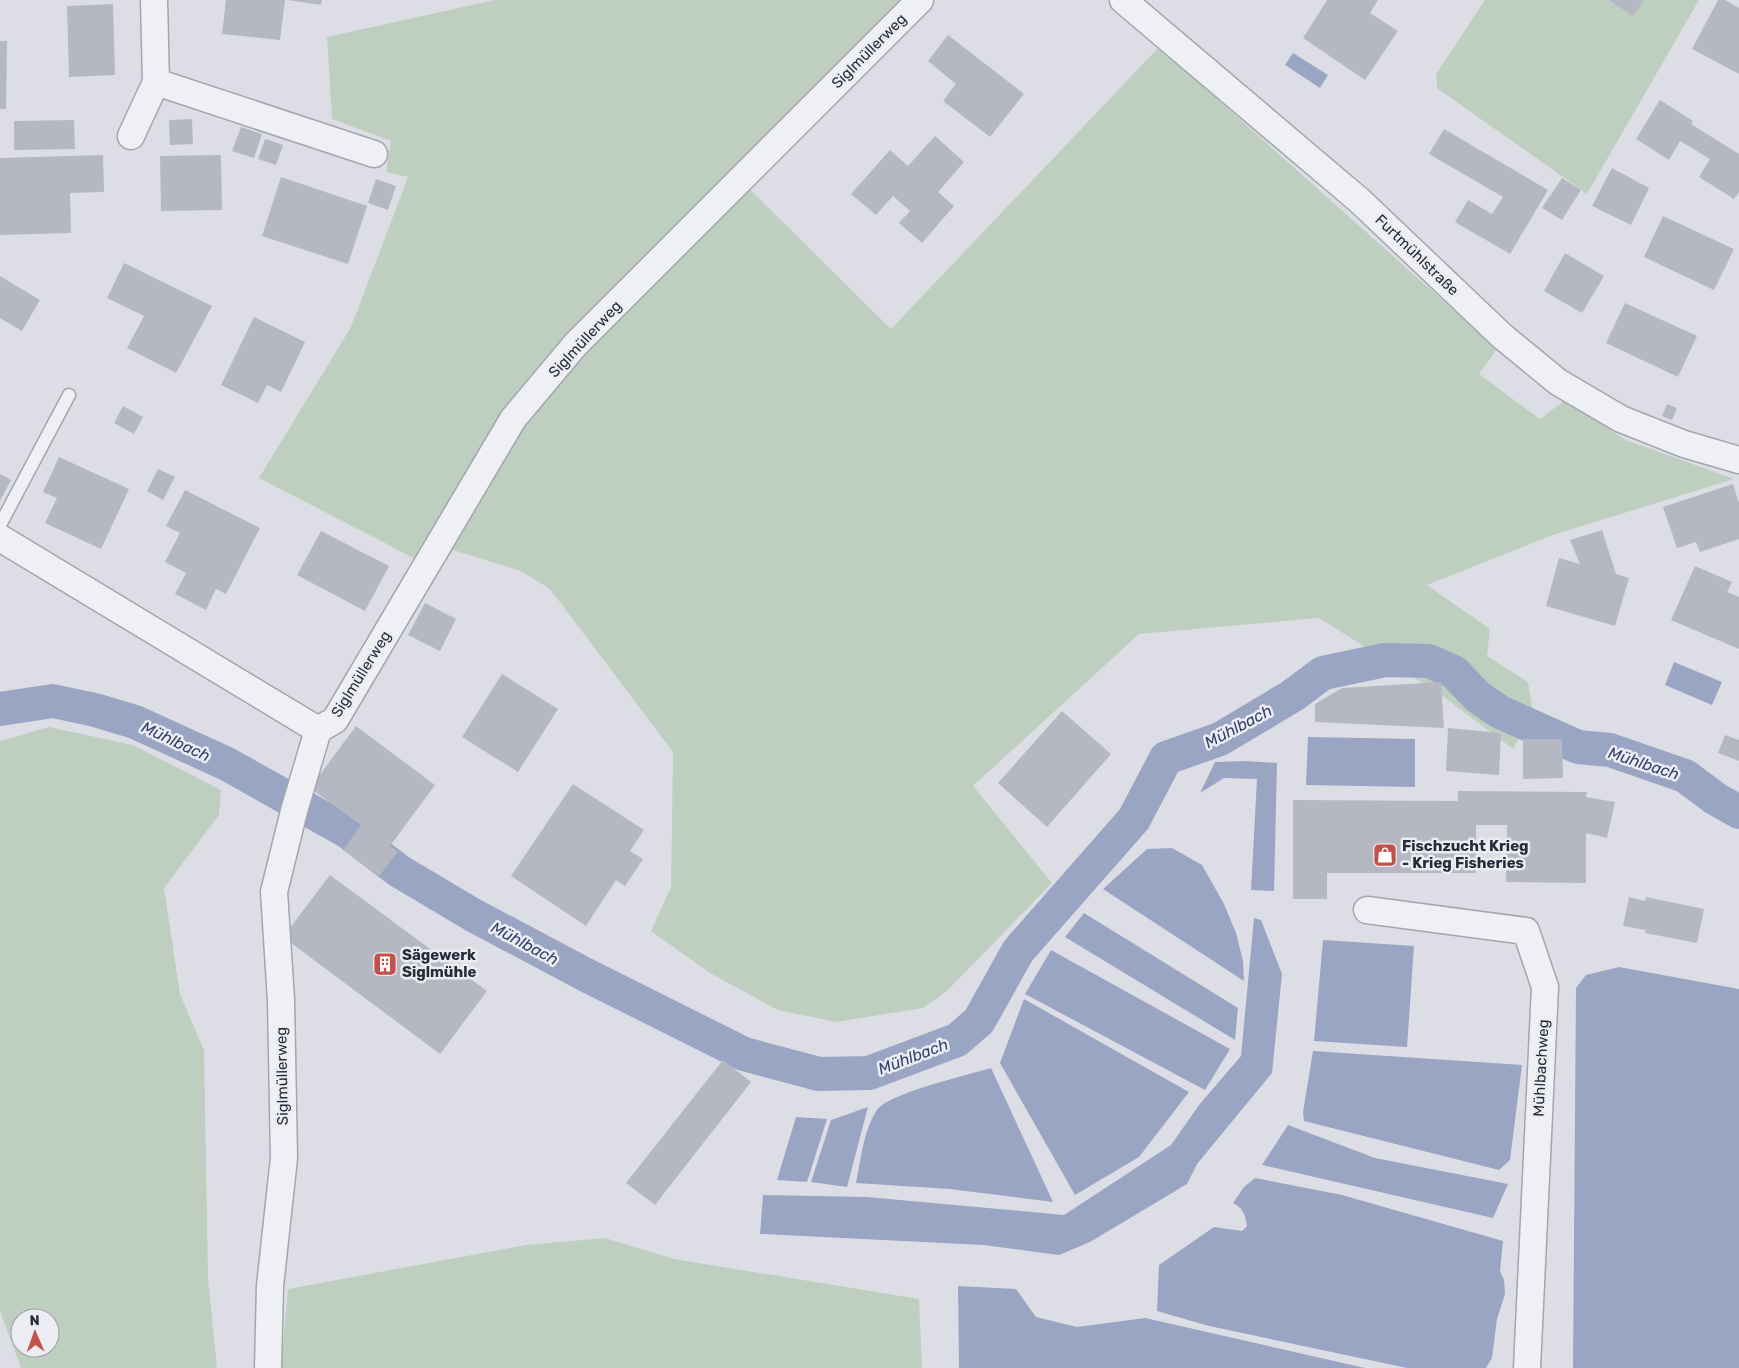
<svg xmlns="http://www.w3.org/2000/svg" width="1739" height="1368" font-family="Rubik,sans-serif">
	<rect width="100%" height="100%" fill="#dddee5"/>
	<path fill="#bfcfbf" fill-rule="evenodd" d="M495 0H900L731 171 891 329 1159 47 1497 349 1479 374 1540 419 1565 400 1626 440 1734 479 1553 535 1427 585 1490 629 1487 656 1528 682 1533 712 1513 749 1440 694 1319 618 1139 634 973 786 1052 883 947 991 923 1008 836 1022 778 1010 710 973 651 931 671 887 673 752 550 589 521 571 453 550 439 571 259 478 351 327 408 177 386 172 391 141 332 119 327 37Z
		M1485 0H1699L1587 194 1437 88 1436 74Z
		M49 727 133 745 221 790 219 815 164 888 180 994 204 1050 208 1277 217 1368H21L0 1311V741ZM20 1318H50V1348H20Z
		M605 1238 674 1259 919 1299 922 1368H281L288 1289 526 1245Z"/>
	<path fill="#9aa5c3" d="M1293 53 1328 75 1320 88 1285 65Z
		M1674 662 1722 682 1712 705 1665 685Z
		M1308 737 1415 739V787L1306 785Z
		M1246 761 1277 763 1274 891 1251 890 1257 779 1224 778 1200 793 1215 762Z
		M1172 848 1202 865 1224 904 1236 933 1243 961 1244 981 1103 889 1147 849Z
		M1084 913 1238 1008 1235 1040 1065 937Z
		M1254 918 1261 920 1282 974 1272 1073 1197 1164 1187 1184 1090 1242 1059 1255 983 1245 760 1234 763 1195 867 1197 1064 1215 1171 1145 1199 1105 1241 1056Z
		M1323 940 1414 946 1407 1047 1314 1041Z
		M1051 950 1230 1049 1205 1090 1025 994Z
		M1619 967 1739 989V1368H1573L1576 988 1586 975Z
		M1024 999 1189 1092 1139 1157 1075 1195 1000 1063Z
		M1313 1051 1522 1065 1510 1160 1499 1170 1304 1121 1303 1112Z
		M991 1068 1053 1202 950 1189 856 1183C861 1160 863 1131 877 1110 889 1093 968 1075 991 1068Z
		M868 1107 847 1187 811 1182 831 1120Z
		M796 1117 827 1119 807 1182 777 1180Z
		M1288 1125 1375 1158 1508 1184 1493 1218 1262 1165Z
		M1255 1178 1342 1195 1503 1241 1500 1271 1504 1280 1505 1294 1497 1319 1492 1358 1486 1368H1407L1209 1326 1157 1311 1159 1265 1214 1227 1242 1231 1247 1226C1245 1214 1243 1208 1233 1203L1244 1187Z
		M958 1286 1016 1289 1036 1317 1077 1327 1145 1318 1365 1368H959Z"/>
	<g fill="none" stroke-linecap="round" stroke-linejoin="round">
		<path stroke="#9aa5c3" stroke-width="34" d="M0 709 53 701 95 710 135 722 227 764 348 832 399 871 473 915 586 975 744 1054 819 1074 869 1073 957 1040 979 1021 1018 951 1134 819 1166 758 1220 739 1292 696 1323 673 1385 660 1429 661 1454 672 1478 697 1500 712 1578 747 1610 750 1685 776 1716 799 1739 812"/>
	</g>
	<path fill="#b5b7c2" d="M226 0H285L280 40 222 34Z
		M288 0H322L321 5Z
		M1327 0H1378L1370 13 1398 31 1365 80 1303 38Z
		M1609 0H1644L1633 16Z
		M1718 0H1725L1739 8V74L1692 49Z
		M113 4 115 75 69 77 67 6Z
		M948 35 1024 94 990 137 943 101 956 84 928 61Z
		M0 41H7L6 109H0Z
		M1660 100 1693 121 1691 124 1739 154V192L1734 199 1699 177 1710 159 1680 141 1669 160 1636 139Z
		M192 119 193 144 170 145 169 120Z
		M74 120 75 149 14 150V121Z
		M241 127 262 134 254 158 232 151Z
		M1444 129 1548 190 1510 254 1455 222 1468 200 1492 214 1503 197 1429 154Z
		M935 136 964 162 938 192 954 206 922 243 899 223 910 211 893 196 876 215 851 194 890 150 908 166Z
		M265 139 283 145 276 165 258 159Z
		M103 155 104 192 70 193 71 233 0 235V158Z
		M221 155 222 210 161 211 160 156Z
		M1612 168 1649 188 1631 225 1592 206Z
		M281 177 367 206 348 264 262 236Z
		M1562 178 1581 190 1562 220 1542 208Z
		M376 179 396 186 388 210 368 203Z
		M1663 216 1734 249 1714 290 1644 257Z
		M1565 253 1604 276 1582 313 1544 291Z
		M124 263 212 306 176 373 127 348 144 316 107 298Z
		M0 276 40 300 22 331 0 318Z
		M1625 303 1697 336 1678 377 1606 343Z
		M254 317 305 342 281 392 267 385 258 403 221 385Z
		M1667 404 1677 408 1672 420 1662 416Z
		M123 406 143 417 134 434 114 423Z
		M59 457 129 489 101 549 45 523 57 498 43 492Z
		M158 469 175 477 163 500 147 491Z
		M0 474 11 480 0 501Z
		M1733 484 1739 503V539L1700 552 1696 542 1677 548 1663 507Z
		M185 490 260 528 226 594 216 589 206 610 175 594 186 573 165 562 180 533 166 526Z
		M1602 530 1616 574 1629 578 1615 626 1546 606 1559 558 1580 564 1570 540Z
		M321 531 389 566 365 611 297 575Z
		M1695 566 1732 582 1727 592 1739 597V649L1671 620Z
		M425 603 456 619 440 651 408 635Z
		M502 674 558 709 518 772 462 737Z
		M1441 682 1444 728 1315 722V704L1342 688Z
		M1062 711 1111 754 1047 827 998 783Z
		M356 726 435 785 390 846 398 852 379 876 343 850 361 825 310 788Z
		M1448 728 1501 733 1499 775 1446 771Z
		M1725 735 1739 740V761L1718 753Z
		M1523 739H1562L1563 778 1523 779Z
		M573 784 644 830 630 851 643 859 625 886 616 880 586 926 511 876Z
		M1458 791 1587 792 1586 797 1615 802 1607 838 1586 833V883L1506 882 1507 825H1476V873H1327V899H1293V800L1458 801Z
		M330 875 487 991 440 1054 283 937Z
		M1629 897 1645 901 1646 897 1704 909 1697 943 1645 933 1646 930 1623 926Z
		M723 1060 751 1082 655 1205 626 1183Z"/>
	<g fill="none" stroke-linecap="round" stroke-linejoin="round">
		<g stroke="#a3a5af" stroke-width="15">
			<path id="lane" d="M0 525 69 395"/>
		</g>
		<g stroke="#a3a5af" stroke-width="29">
			<path id="street" d="M154 0 156 82 374 154
				M1123 0 1360 201 1502 336 1558 382 1621 419 1684 444 1739 460
				M131 136 156 82
				M0 538 318 730 335 720 513 419 575 345 920 0
				M1367 910 1526 931 1545 987 1527 1368
				M268 1368 270 1286 284 1158 281 1000 274 892 294 811 318 730"/>
		</g>
		<use href="#lane" stroke="#eff0f4" stroke-width="12"/>
		<use href="#street" stroke="#eff0f4" stroke-width="26"/>
	</g>
	<defs>
		<g id="shop-square" transform="scale(1.25)"><rect x="-9" y="-9" width="18" height="18" rx="4" fill="#c2514a" stroke="#ecedf3"/><path d="M-5-2.5h2.3a2.7 3.5 0 0 1 5.4 0H5L5.5 6h-11ZM-1.5-2.5h3a1.5 2.3 0 0 0-3 0Z" fill="#fff"/></g>
		<g id="building-square" transform="scale(1.25)"><rect x="-9" y="-9" width="18" height="18" rx="4" fill="#c2514a" stroke="#ecedf3"/><path d="M-4-6H4V6H1V3H-1V6H-4ZM-2.5-4.3h1.7v1.8h-1.7ZM.8-4.3h1.7v1.8H.8ZM-2.5-1h1.7V.8h-1.7ZM.8-1h1.7V.8H.8Z" fill="#fff"/></g>
	</defs>
	<g fill-rule="evenodd">
		<use href="#shop-square" x="1385" y="855"/>
		<use href="#building-square" x="385" y="964"/>
	</g>
	<g text-anchor="middle" stroke-width="5" stroke-linejoin="round" paint-order="stroke">
		<g font-size="15" fill="#282b3b" stroke="#ecedf3">
			<text transform="translate(869 51) rotate(-45)" y="5">Siglmüllerweg</text>
			<text transform="translate(1417 255) rotate(44)" y="5">Furtmühlstraße</text>
			<text transform="translate(585 339) rotate(-47)" y="5">Siglmüllerweg</text>
			<text transform="translate(361 674) rotate(-58)" y="5">Siglmüllerweg</text>
			<text transform="translate(1541 1068) rotate(-87)" y="5">Mühlbachweg</text>
			<text transform="translate(282 1076) rotate(-91)" y="5">Siglmüllerweg</text>
		</g>
		<g font-size="15" font-weight="bold" fill="#282b3b" stroke="#ecedf3" text-anchor="start">
			<text x="1402" y="851">Fischzucht Krieg<tspan x="1402" dy="17">- Krieg Fisheries</tspan></text>
			<text x="402" y="960">Sägewerk<tspan x="402" dy="17">Siglmühle</tspan></text>
		</g>
		<g font-size="16" font-style="italic" fill="#35426b" stroke="#ecedf3">
			<text transform="translate(1238 726) rotate(-28)" y="6">Mühlbach</text>
			<text transform="translate(176 741) rotate(25)" y="6">Mühlbach</text>
			<text transform="translate(1644 763) rotate(18)" y="6">Mühlbach</text>
			<text transform="translate(525 943) rotate(28)" y="6">Mühlbach</text>
			<text transform="translate(913 1056) rotate(-21)" y="6">Mühlbach</text>
		</g>
	</g>
	<g transform="translate(35 1333) rotate(358)"><circle r="24" fill="#ecedf3" stroke="#9e9fa9"/>
	<path d="M0-4L9 19L0 12L-9 19Z" fill="#c2514a"/>
	<text y="-8" font-size="14" font-weight="bold" text-anchor="middle" fill="#282b3b">N</text>
	</g>
</svg>
